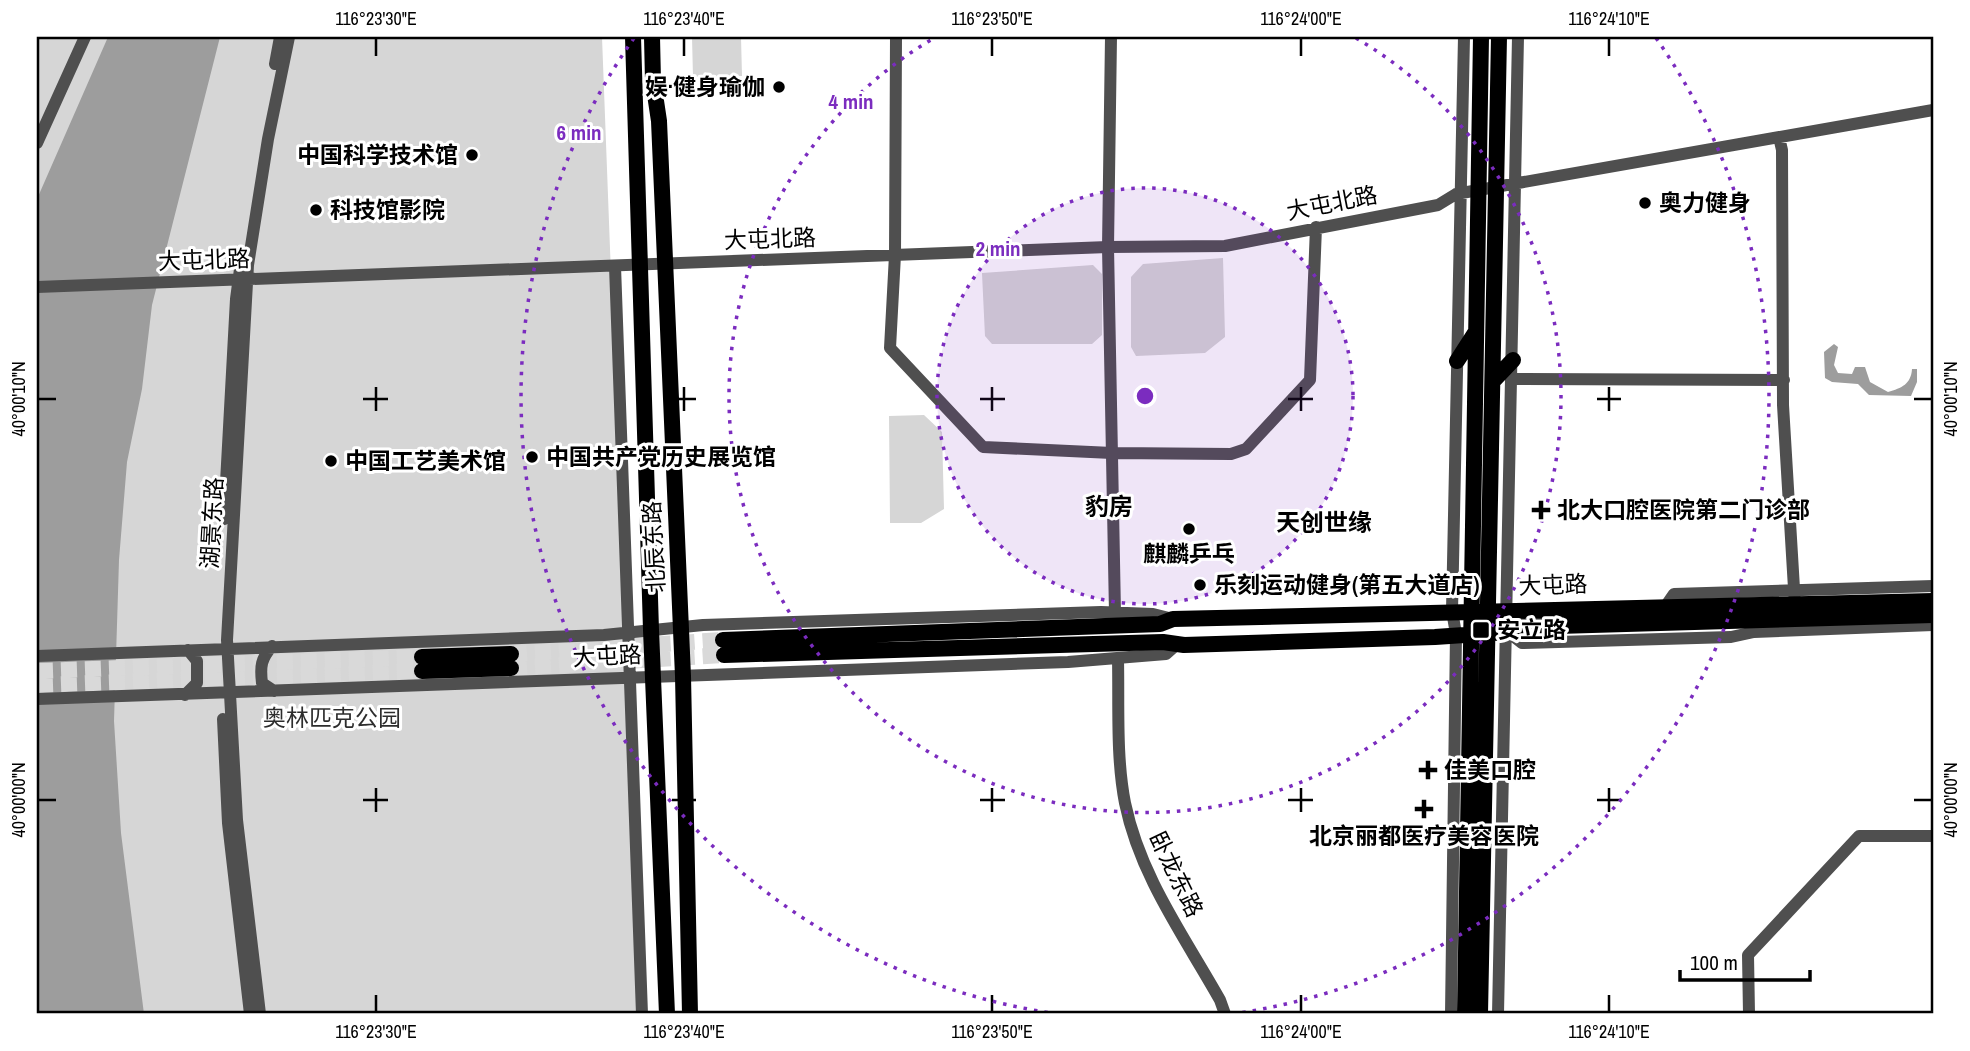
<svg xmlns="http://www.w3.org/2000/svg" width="1970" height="1051" font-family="'Archivo Narrow','Noto Sans SC',sans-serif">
	<rect width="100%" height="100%" fill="#fff"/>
	<path fill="#d6d6d6" d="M37 37H602L639 1014H37Z
		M692 37H741L742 76 693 77Z
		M1223 258 1225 337 1205 353 1136 356 1131 347V277L1143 264Z
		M1093 265 1102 274V335L1092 344H992L985 336 982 273Z
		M924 415 942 432 944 509 921 523H890L889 416Z"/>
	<path fill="#9d9d9d" d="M108 37H220L152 305 142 389 127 462 119 560 114 721 121 833 144 1014H37V199Z
		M1834 344 1838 347 1834 365 1838 373 1852 374 1855 367H1865L1870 382 1888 392C1902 388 1911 384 1912 369H1917V382L1911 396 1869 395 1858 384 1832 382 1825 378 1824 352Z"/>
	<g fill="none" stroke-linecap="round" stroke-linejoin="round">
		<path stroke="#d9d9d9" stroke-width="16" stroke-dasharray="16 8" stroke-linecap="butt" d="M511 654 723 640
			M511 668 724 655
			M37 671 422 657
			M37 685 422 671"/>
		<path stroke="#4f4f4f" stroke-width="12" d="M896 37 895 255 890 348 983 447 1112 453 1231 454 1246 449 1310 380 1316 227
			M1111 37 1108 247 1115 613
			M275 64 280 37
			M1779 137 1782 150 1783 405 1795 605 1792 610
			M37 143 85 37
			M615 266 642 1014
			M37 287 1108 247 1225 246 1438 205 1456 194 1933 110
			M1513 379 1784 380
			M224 519 236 299 242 254
			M1663 610 1674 594 1933 586
			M1508 632 1522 643 1731 637 1754 632 1933 625
			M272 646C261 659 260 666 262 683L274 691
			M37 656 604 635 703 625 1101 612 1153 614 1173 619
			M1118 659C1119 706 1116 757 1125 803 1140 876 1184 936 1220 1000L1225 1014
			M185 695 197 683V661L188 650
			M37 699 1068 662 1166 654 1175 646
			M223 719 228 823 250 1014
			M260 1014 237 820 227 640 248 265 268 139 289 37
			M1451 1014 1456 634 1452 611 1464 37
			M1498 1014 1518 37
			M1749 1014 1748 955 1859 836H1933"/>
		<path stroke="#000" stroke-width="16" d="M633 37 651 630 667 1014
			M652 37 653 81 659 121 683 676 690 1014
			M1457 361 1475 333
			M1494 380 1513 360
			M723 640 1160 624 1173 619 1933 601
			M724 655 1163 642 1184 645 1435 637 1508 632 1521 627 1933 615
			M422 657 511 654
			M422 671 511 668
			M1465 1014 1481 37
			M1480 1014 1499 37"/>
	</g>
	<path fill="none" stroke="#000" stroke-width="2.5" d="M376 38V56M684 38V56M992 38V56M1301 38V56M1609 38V56M376 387V411M684 387V411M992 387V411M1301 387V411M1609 387V411M38 399H56M363 399H388M672 399H696M980 399H1005M1288 399H1313M1597 399H1621M1914 399H1932M376 788V812M684 788V812M992 788V812M1301 788V812M1609 788V812M38 800H56M363 800H388M672 800H696M980 800H1005M1288 800H1313M1597 800H1621M1914 800H1932M376 995V1012M684 995V1012M992 995V1012M1301 995V1012M1609 995V1012"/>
	<circle cx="1145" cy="396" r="208" fill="#7b2cbf" fill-opacity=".12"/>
	<g fill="none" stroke="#7b2cbf" stroke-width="3.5" stroke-dasharray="3.5 7">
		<circle cx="1145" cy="396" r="208"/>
		<path d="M1356 38A416 416 0 1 1 934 38"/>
		<path d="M1058 1014A624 624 0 0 1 634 38M1656 38A624 624 0 0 1 1232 1014"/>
	</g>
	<g fill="#000" stroke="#fff" stroke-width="2.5">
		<circle cx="779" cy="87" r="7"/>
		<circle cx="472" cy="155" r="7"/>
		<circle cx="1645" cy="203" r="7"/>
		<circle cx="316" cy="210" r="7"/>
		<circle cx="532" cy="457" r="7"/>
		<circle cx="331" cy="461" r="7"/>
		<path d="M1537.5 499.5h7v7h7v7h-7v7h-7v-7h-7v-7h7z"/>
		<circle cx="1189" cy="529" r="7"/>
		<circle cx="1200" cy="585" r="7"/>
		<rect x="1472" y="621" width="18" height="18" rx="3.5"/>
		<path d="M1424.5 759.5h7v7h7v7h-7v7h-7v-7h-7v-7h7z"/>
		<path d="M1420.5 798.5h7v7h7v7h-7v7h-7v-7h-7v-7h7z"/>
	</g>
	<g text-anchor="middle" stroke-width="6" stroke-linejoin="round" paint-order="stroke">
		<g font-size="23" font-weight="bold" fill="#000" stroke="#fff" text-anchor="start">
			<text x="765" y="95" text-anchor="end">娱·健身瑜伽</text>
			<text x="458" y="163" text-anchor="end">中国科学技术馆</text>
			<text x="1659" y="211">奥力健身</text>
			<text x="330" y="218">科技馆影院</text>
			<text x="546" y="465">中国共产党历史展览馆</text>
			<text x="345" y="469">中国工艺美术馆</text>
			<text x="1557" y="518">北大口腔医院第二门诊部</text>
			<text x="1189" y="562" text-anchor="middle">麒麟乒乓</text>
			<text x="1214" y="593">乐刻运动健身(第五大道店)</text>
			<text x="1497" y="638">安立路</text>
			<text x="1444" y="778">佳美口腔</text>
			<text x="1424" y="844" text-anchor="middle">北京丽都医疗美容医院</text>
		</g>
		<g font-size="23" fill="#000" stroke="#fff">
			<text transform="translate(1332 203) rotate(-11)" y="8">大屯北路</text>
			<text transform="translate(770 239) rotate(-2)" y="8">大屯北路</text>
			<text transform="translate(204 260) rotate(-2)" y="8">大屯北路</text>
			<text transform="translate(212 523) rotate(-87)" y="8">湖景东路</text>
			<text transform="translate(654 547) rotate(-93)" y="8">北辰东路</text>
			<text transform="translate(1553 585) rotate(-2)" y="8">大屯路</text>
			<text transform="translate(607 656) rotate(-3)" y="8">大屯路</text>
			<text transform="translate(1176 874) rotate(64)" y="8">卧龙东路</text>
		</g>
		<g font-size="23" fill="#2d2d2d" stroke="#fff">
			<text x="332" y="726">奥林匹克公园</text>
		</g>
		<g font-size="24" font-weight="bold" fill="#000" stroke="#fff">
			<text x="1109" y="515">豹房</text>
			<text x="1324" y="531">天创世缘</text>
		</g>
	</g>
	<circle cx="1145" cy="396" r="10" fill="#7b2cbf" stroke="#fff" stroke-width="3.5"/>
	<g font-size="21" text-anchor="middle" font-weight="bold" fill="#7b2cbf" stroke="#fff" stroke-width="6" stroke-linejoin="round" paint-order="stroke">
		<text x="851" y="109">4 min</text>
		<text x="579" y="140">6 min</text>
		<text x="998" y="256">2 min</text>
	</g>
	<rect width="1970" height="1051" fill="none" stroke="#ffffff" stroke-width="77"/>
	<path d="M1680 970v10h130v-10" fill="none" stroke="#000000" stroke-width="3.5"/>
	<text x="1690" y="970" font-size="21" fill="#000000" stroke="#ffffff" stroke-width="5" paint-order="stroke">100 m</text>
	<rect x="38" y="38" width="1894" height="974" fill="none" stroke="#000" stroke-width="2.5"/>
	<g font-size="18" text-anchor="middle" fill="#000">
		<text x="376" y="25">116°23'30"E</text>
		<text x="684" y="25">116°23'40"E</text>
		<text x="992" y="25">116°23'50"E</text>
		<text x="1301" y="25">116°24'00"E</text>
		<text x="1609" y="25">116°24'10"E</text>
		<text transform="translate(19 399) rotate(-90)" y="6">40°00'10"N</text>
		<text transform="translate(1951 399) rotate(-90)" y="6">40°00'10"N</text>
		<text transform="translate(19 800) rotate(-90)" y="6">40°00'00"N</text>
		<text transform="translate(1951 800) rotate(-90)" y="6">40°00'00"N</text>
		<text x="376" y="1038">116°23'30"E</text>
		<text x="684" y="1038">116°23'40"E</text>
		<text x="992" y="1038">116°23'50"E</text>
		<text x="1301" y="1038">116°24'00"E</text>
		<text x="1609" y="1038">116°24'10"E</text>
	</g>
</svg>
